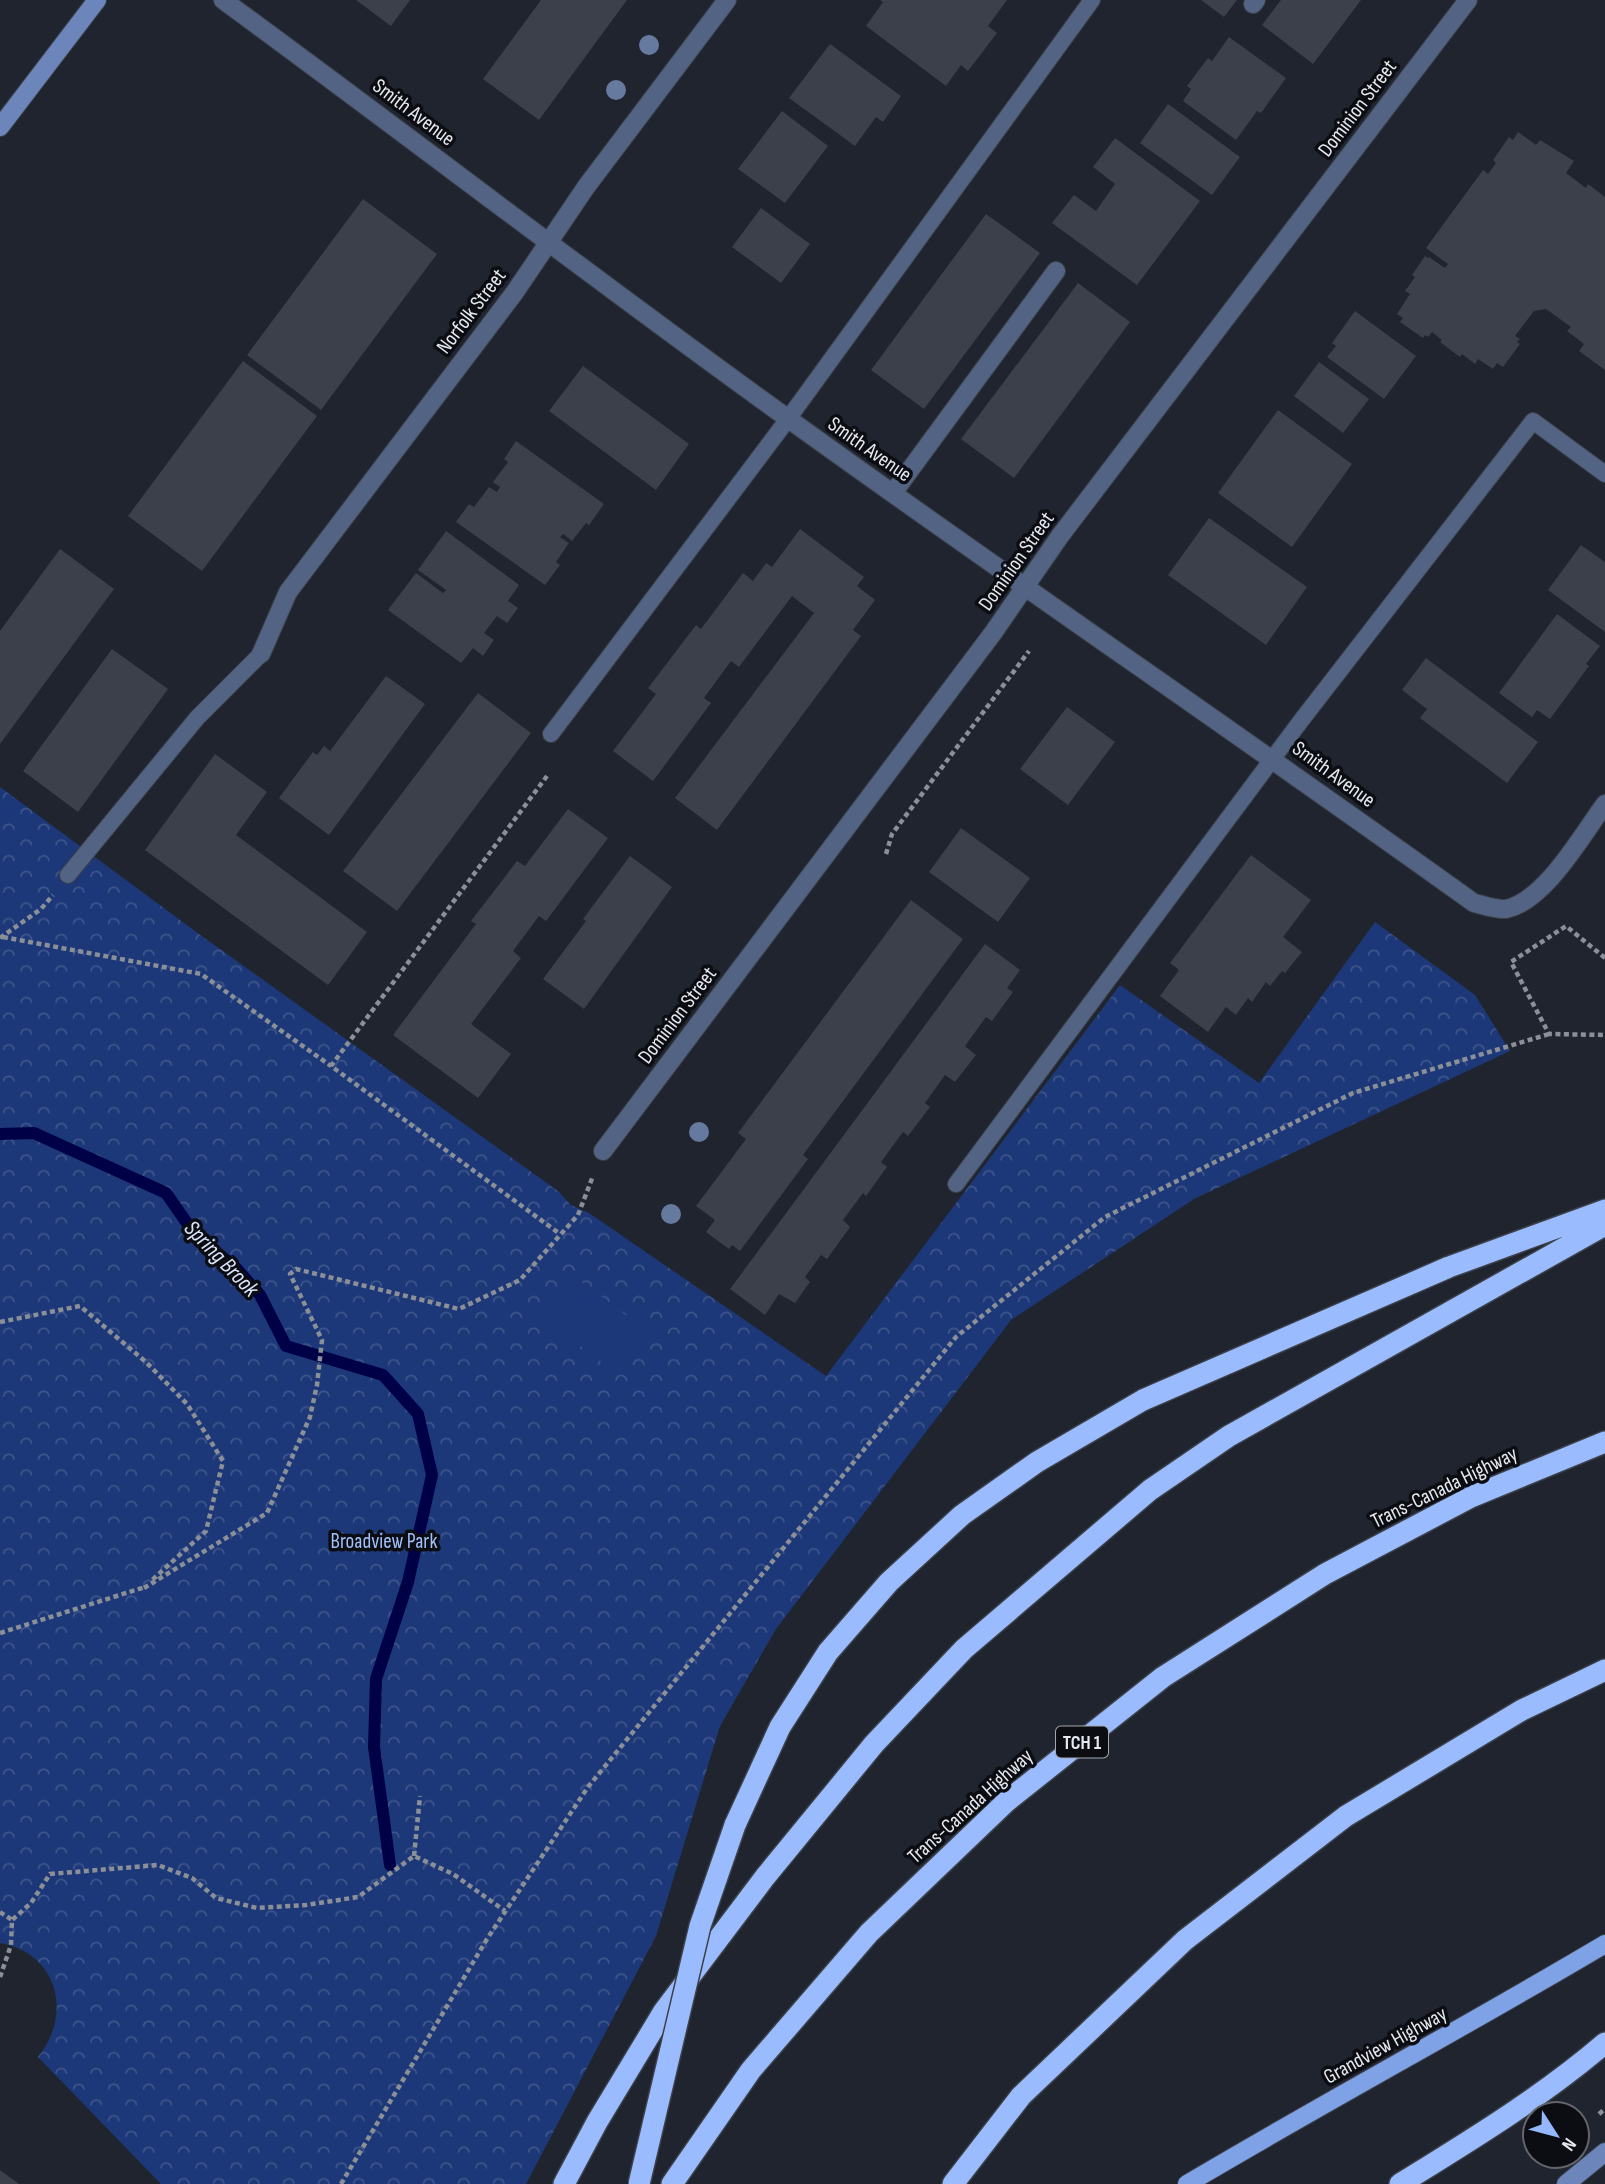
<svg xmlns="http://www.w3.org/2000/svg" width="1605" height="2184" font-family="'Sofia Sans Condensed',sans-serif">
	<defs>
		<pattern id="forest-crowns" width="20" height="18" patternUnits="userSpaceOnUse" patternTransform="scale(1.75)"><rect width="20" height="18" fill="#1d3878"/><path d="M2 6a3 3 0 1 1 6 0M12 15a3 3 0 1 1 6 0" fill="none" stroke="#3e558c"/></pattern>
	</defs>
	<rect width="100%" height="100%" fill="#1f242e"/>
	<path fill="url(#forest-crowns)" d="M0 787 199 934 558 1191 571 1205 589 1213 826 1376 1120 985 1259 1083 1375 922 1475 995 1510 1051 1194 1199 1011 1320 776 1629 720 1726 656 1936 526 2184H161L38 2057C73 2014 58 1953 0 1943Z"/>
	<path fill="#1d3878" d="M575 1277 647 1331 616 1373 543 1318Z"/>
	<g fill="none" stroke-linecap="round" stroke-linejoin="round">
		<path stroke="#000047" stroke-width="12" d="M0 1134 34 1133 166 1193 196 1236 236 1268 260 1295 286 1346 383 1375 418 1414 432 1475 408 1582 376 1679 374 1747 390 1865"/>
	</g>
	<path fill="#3b404b" d="M356 0H410L391 26Z
		M541 0H627L539 120 483 79Z
		M880 0H1007L988 26 997 33 968 71 961 65 946 86 866 26 883 2Z
		M1201 0H1237L1224 17Z
		M1281 0H1361L1313 64 1262 25Z
		M1229 37 1286 78 1261 113 1257 111 1236 140 1183 101 1191 89 1187 86 1208 58 1212 61Z
		M830 44 901 96 883 122 876 117 855 146 789 98Z
		M1168 104 1240 157 1212 195 1140 143Z
		M782 111 828 146 785 203 738 169Z
		M1518 132 1536 145 1540 140 1574 161 1566 173 1586 188 1588 184 1605 197V370L1579 351 1584 344 1567 331 1571 327 1546 309 1534 311 1515 336 1520 339 1517 342 1520 344 1503 367 1497 363 1493 369 1478 359 1475 364 1462 354 1460 357 1440 342 1442 340 1432 332 1428 337 1425 335 1423 338 1400 322 1403 318 1397 314 1410 294 1405 291 1415 277 1412 275 1425 256 1428 258 1429 257 1445 268 1448 264 1426 248 1483 170 1488 174 1496 163 1493 160 1509 137 1513 140Z
		M1115 138 1200 201 1137 285 1052 223 1074 195 1096 211 1115 184 1093 167Z
		M363 199 437 254 321 410 247 355Z
		M761 208 810 244 781 283 732 247Z
		M986 214 1040 253 924 409 871 370Z
		M1078 283 1130 322 1014 478 961 439Z
		M1355 311 1416 356 1384 399 1327 357 1336 346 1332 343Z
		M243 361 317 416 202 571 128 516Z
		M1319 362 1369 399 1343 433 1294 396Z
		M583 366 689 444 656 490 549 411Z
		M1278 410 1352 464 1292 547 1218 493Z
		M516 441 604 504 589 525 586 523 572 541 563 534 560 537 569 543 556 562 560 565 545 585 456 522 469 504 474 507 489 487 497 492 500 487 493 482 508 462 504 459Z
		M1209 518 1307 587 1266 645 1168 575Z
		M800 529 864 577 857 586 875 600 853 630 861 636 717 830 675 798 814 613 792 596 739 667 731 661 704 698 711 703 653 781 613 751 656 694 648 688 696 625 701 629 743 573 753 581 766 563 772 567Z
		M446 531 519 585 508 601 518 608 507 623 497 616 484 633 494 640 483 656 473 648 461 663 388 610 416 573 443 593 446 590 418 570Z
		M1581 545 1605 562V632L1548 590Z
		M60 549 114 589 0 744V631Z
		M1557 614 1600 646 1586 664 1589 666 1550 719 1537 710 1532 717 1499 693Z
		M112 649 168 689 78 812 23 771Z
		M1426 658 1538 742 1507 783 1420 718 1427 709 1402 690Z
		M386 676 425 704 329 835 279 798 313 752 317 755 324 746 330 751Z
		M478 693 531 733 397 911 343 871Z
		M1067 707 1115 742 1068 805 1020 769Z
		M215 754 267 792 236 835 367 932 328 985 145 850Z
		M568 809 608 838 546 921 539 916 513 951 521 958 471 1024 511 1054 478 1098 393 1035 476 924 471 921 517 861 525 866Z
		M961 828 1030 878 998 922 929 872Z
		M1251 855 1311 900 1283 937 1302 952 1285 973 1282 971 1270 986 1266 982 1252 1002 1248 998 1236 1015 1226 1007 1208 1032 1160 996 1179 970 1170 963Z
		M630 856 672 887 584 1009 543 979 586 921 583 919Z
		M911 900 963 939 803 1155 808 1159 740 1251 732 1245 729 1249 706 1232 715 1220 696 1206 746 1139 738 1133Z
		M985 944 1020 970 1007 988 1013 992 992 1021 986 1017 965 1046 976 1055 955 1082 945 1075 925 1103 930 1107 908 1136 903 1132 881 1162 887 1167 866 1196 863 1193 843 1220 850 1227 827 1259 821 1255 805 1277 810 1282 795 1303 779 1294 765 1315 730 1289Z
		M0 2170 19 2184H0Z"/>
	<g fill="none" stroke-linecap="round" stroke-linejoin="round">
		<g stroke="#3b4049" stroke-width="18">
			<path id="service" d="M551 734 788 419 1092 0
				M68 875 197 718 261 654
				M956 1184 1300 722 1533 421 1605 474"/>
		</g>
		<g stroke="#3b4049" stroke-width="20">
			<path id="minor" d="M223 0C413 139 599 283 790 420 1016 583 1247 740 1474 903 1483 905 1497 910 1506 909 1545 901 1582 835 1605 804
				M1253 4 1256 0
				M893 493 1056 271
				M261 654 288 592 515 292 586 187 727 0
				M603 1151 993 633 1060 536 1468 0"/>
		</g>
		<g stroke="#3b4049" stroke-width="20">
			<path id="secondary" d="M0 127 97 0
				M1566 2184 1605 2152"/>
		</g>
		<g stroke="#3b4049" stroke-width="20">
			<path id="primary" d="M1187 2184C1325 2102 1467 2026 1605 1944"/>
		</g>
		<g stroke="#3b4049" stroke-width="24">
			<path id="motorway" d="M735 1825 780 1727 828 1652 889 1582 962 1515 1037 1462 1143 1400 1449 1267 1605 1210
				M564 2184 597 2122 664 2011 765 1877 874 1744 964 1649 1150 1490 1229 1436 1605 1225
				M672 2184 751 2070 869 1933 1007 1801 1163 1677 1325 1574 1471 1497 1605 1442
				M953 2184 1021 2096 1185 1940 1346 1816 1522 1710 1605 1670
				M1400 2184C1471 2140 1542 2097 1605 2043"/>
		</g>
		<path stroke="#8b8f97" stroke-width="4.5" stroke-dasharray="5 3.5" stroke-linecap="butt" d="M547 776 331 1066 560 1234
			M886 854 892 834 1029 651
			M3 937 201 974 331 1066
			M0 938 41 909 53 895
			M1605 958 1566 926 1511 962 1549 1034 1605 1035
			M0 1322 80 1306 146 1362 187 1404 223 1461 206 1531 151 1581
			M144 1588 267 1513 310 1417 317 1385 322 1340 290 1274 296 1269 459 1309 520 1280 578 1215 593 1176
			M0 1633 145 1587
			M414 1856 420 1796
			M0 1912 12 1920
			M0 1977 11 1945 12 1920 31 1903 50 1874 158 1865 192 1878 216 1898 257 1908 306 1905 358 1897 414 1856 453 1874 505 1911
			M1599 2114 1605 2109
			M341 2184 487 1939 588 1787 956 1337 1105 1217 1353 1093 1549 1034"/>
		<use href="#service" stroke="#526384" stroke-width="16"/>
		<use href="#minor" stroke="#526384" stroke-width="18"/>
		<use href="#secondary" stroke="#6c86bb" stroke-width="18"/>
		<use href="#primary" stroke="#7fa1e6" stroke-width="18"/>
		<use href="#motorway" stroke="#9abbfd" stroke-width="21"/>
		<g stroke="#3b4049" stroke-width="24" stroke-linecap="butt">
			<path id="motorway-bridge" d="M639 2184 700 1926 735 1825"/>
		</g>
		<use href="#motorway-bridge" stroke="#9abbfd" stroke-width="21"/>
	</g>
	<g fill="#667aa0">
		<circle cx="649" cy="45" r="10"/>
		<circle cx="616" cy="90" r="10"/>
		<circle cx="699" cy="1132" r="10"/>
		<circle cx="671" cy="1214" r="10"/>
	</g>
	<g text-anchor="middle" stroke-width="7" stroke-linejoin="round" paint-order="stroke">
		<rect fill="#0b0d12" stroke="#a4a7ad" stroke-width="2" x="1056" y="1726.5" width="52" height="31" rx="5"/>
		<g font-size="19" font-weight="bold" fill="#e6e9f0">
			<text x="1082" y="1749">TCH 1</text>
		</g>
		<g font-size="21" fill="#e6e9f0" stroke="#0b0d12">
			<text transform="translate(1357 108) rotate(-53)" y="7">Dominion Street</text>
			<text transform="translate(414 112) rotate(37)" y="7">Smith Avenue</text>
			<text transform="translate(471 311) rotate(-53)" y="7">Norfolk Street</text>
			<text transform="translate(870 449) rotate(35)" y="7">Smith Avenue</text>
			<text transform="translate(1016 561) rotate(-55)" y="7">Dominion Street</text>
			<text transform="translate(1334 774) rotate(36)" y="7">Smith Avenue</text>
			<text transform="translate(677 1015) rotate(-53)" y="7">Dominion Street</text>
			<text transform="translate(1444 1487) rotate(-26)" y="7">Trans-Canada Highway</text>
			<text transform="translate(970 1806) rotate(-42)" y="7">Trans-Canada Highway</text>
			<text transform="translate(1385 2045) rotate(-29)" y="7">Grandview Highway</text>
		</g>
		<g font-size="21" fill="#a1c0fe" stroke="#0b0d12">
			<text x="384" y="1548">Broadview Park</text>
		</g>
		<g font-size="23" font-style="italic" fill="#dae4fa" stroke="#0b0d12">
			<text transform="translate(222 1258) rotate(46)" y="8">Spring Brook</text>
		</g>
	</g>
	<g transform="translate(1556 2135) rotate(126)"><circle r="33" fill="#0b0d12" stroke="#63656b" stroke-width="2"/>
	<path d="M0-5L12 26L0 18L-12 26Z" fill="#94b7fd"/>
	<text y="-10" font-size="19" font-weight="bold" text-anchor="middle" fill="#e6e9f0">N</text>
	</g>
</svg>
